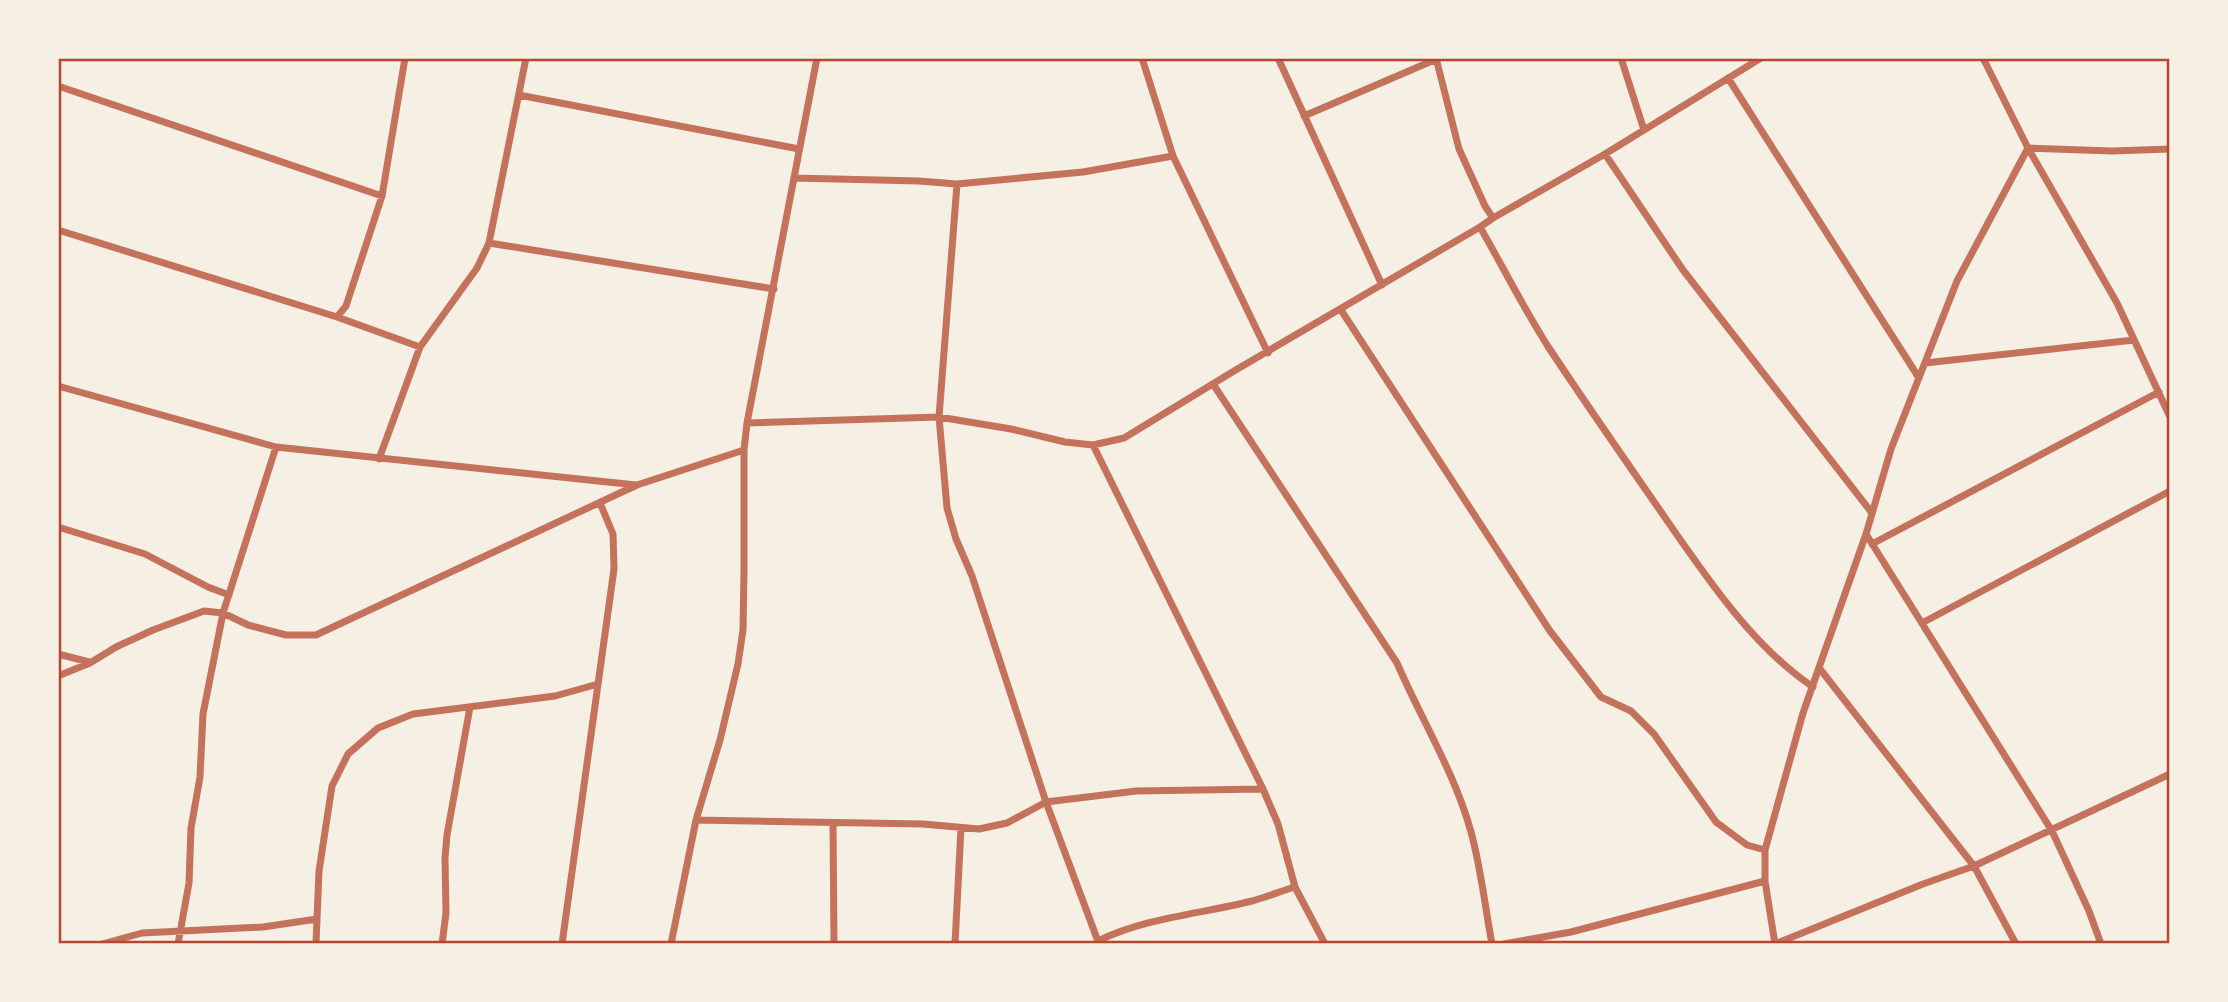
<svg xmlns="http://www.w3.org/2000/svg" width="2228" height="1002" font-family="'Titillium Web',sans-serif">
	<rect width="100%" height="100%" fill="#f6efe4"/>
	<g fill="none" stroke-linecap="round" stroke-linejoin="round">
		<path stroke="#c5725c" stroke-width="7" d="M1142 58 1173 156 1268 353
			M1278 58 1382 285
			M1436 58 1459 149 1485 206 1493 218
			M1621 58 1644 130
			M1983 58 2028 148 2117 303 2170 417
			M1728 78 1919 378
			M58 86 382 196
			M519 95 799 149
			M1304 116 1439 58
			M1605 154 1683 270 1872 513
			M794 178 919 181 957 184 1083 172 1173 156
			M957 184 939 417 947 508 956 539 972 576 1046 802 1099 944
			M1480 227C1503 267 1524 309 1549 348 1584 401 1621 454 1657 506 1700 568 1750 645 1813 687
			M58 230 337 317 420 347 477 268 489 243 526 58
			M489 243 774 289
			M1341 310 1550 631 1601 697 1631 711 1654 734 1716 822 1747 845 1765 850
			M337 317 346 306 382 196 405 58
			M1925 363 2134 340
			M1213 384 1397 663C1421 719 1455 773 1471 832 1481 868 1485 907 1492 944
			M58 386 276 447 636 485
			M747 423 939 417 1011 429 1065 442 1093 445 1124 438 1234 371 1480 227 1493 218 1605 154 1761 58
			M1093 445 1263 789 1278 824 1295 887 1325 944
			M379 459 420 347
			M58 527 145 554 208 587 229 595
			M1866 534 2052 831 2089 911 2101 944
			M1872 544 2159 392
			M1922 623 2170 491
			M58 654 89 662
			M1820 669 1974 866 2016 944
			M58 676 90 663 116 647 153 630 204 611 223 613 248 625 286 635H316L637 485 744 450
			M696 820 923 824 979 829 1007 823 1046 802 1136 791 1263 789
			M833 823 834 944
			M1098 941C1147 917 1201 914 1252 901 1267 897 1281 891 1295 887
			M102 944 142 933 263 927 317 919 319 871 332 786 348 754 378 728 413 714 555 696 598 684
			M178 944 189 883 191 828 200 777 203 714 223 613 276 447
			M316 944 317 919
			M442 944 446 913 445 858 447 835 470 707
			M562 944 614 569 613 534 600 503
			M671 944 696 820 720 740 738 664 743 630 744 572V450L747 423 817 58
			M955 944 961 828
			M1504 944 1571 932 1765 881
			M1775 944 1765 881V850L1803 713 1866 534 1891 449 1957 281 2028 148 2112 151 2170 149
			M1775 944 1923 884 1974 866 2170 774"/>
	</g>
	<rect width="2228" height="1002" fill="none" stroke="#f6efe4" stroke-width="119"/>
	<rect x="60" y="60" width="2108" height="882" fill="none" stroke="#b5482f" stroke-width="2.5"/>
</svg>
